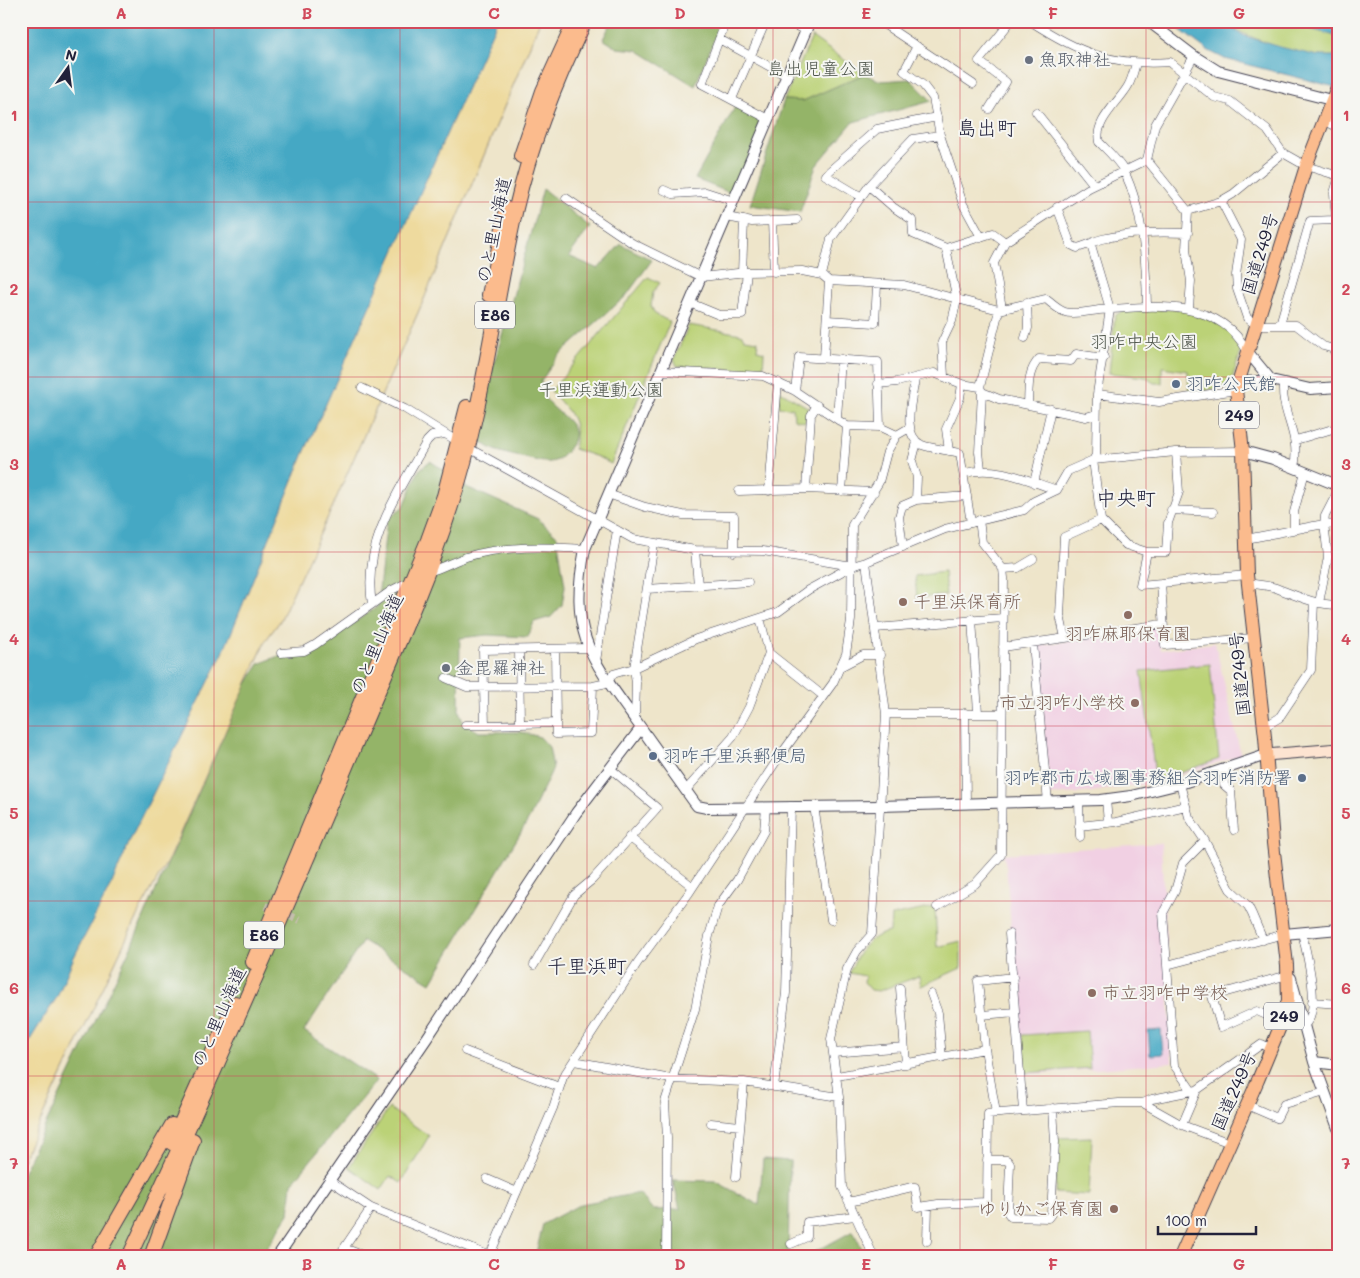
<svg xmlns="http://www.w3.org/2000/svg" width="1360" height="1278" font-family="Mali,'Klee One',sans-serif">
	<rect width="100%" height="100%" fill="#f6f6f2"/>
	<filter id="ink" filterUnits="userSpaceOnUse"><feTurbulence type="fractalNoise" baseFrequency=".02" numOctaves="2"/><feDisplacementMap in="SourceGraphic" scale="10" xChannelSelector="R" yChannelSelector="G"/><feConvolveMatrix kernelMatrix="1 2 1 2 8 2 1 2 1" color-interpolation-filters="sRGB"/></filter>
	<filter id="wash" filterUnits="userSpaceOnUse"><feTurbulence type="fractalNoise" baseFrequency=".0096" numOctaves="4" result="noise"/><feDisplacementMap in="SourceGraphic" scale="20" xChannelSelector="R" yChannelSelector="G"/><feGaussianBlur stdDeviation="1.12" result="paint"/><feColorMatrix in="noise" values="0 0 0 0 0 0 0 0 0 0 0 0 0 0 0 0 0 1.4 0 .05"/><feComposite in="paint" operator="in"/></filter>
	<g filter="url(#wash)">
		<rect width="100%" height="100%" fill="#eee5ca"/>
		<path fill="#f1d0e3" d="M1159 627 1161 650 1215 643 1241 755 1160 782 1084 793 1050 795 1036 646Z
			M1161 843 1172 1063 1023 1075 1006 866 1003 854Z"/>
		<path fill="#bbd277" stroke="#6e7a59" d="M1219 21H1282L1339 37V56C1300 59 1252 39 1219 21Z
			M812 37 864 74 803 101 784 100Z
			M648 277 660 283 653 292 651 306 655 314 670 322 611 464 598 457 574 449C580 419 569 412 551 391Z
			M1184 309 1224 325 1242 348 1230 385 1189 394 1188 371 1162 367V383H1154L1145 377 1109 373 1115 316 1122 311Z
			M689 325 741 334 745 339 758 341 757 350 764 352 763 372 677 366 674 359Z
			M780 391 809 408 805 422 794 419 793 408 779 407Z
			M944 572 946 595 917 598 915 576Z
			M1210 664 1219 759 1156 782 1141 671Z
			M935 907 937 947 961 941V968L921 986 919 976 879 991 871 990 864 982 865 976 849 973C859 953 866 936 890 932L891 916Z
			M1087 1031 1090 1068 1025 1073 1022 1035Z
			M389 1108 429 1136 401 1183 390 1176 381 1190 349 1167Z
			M1092 1137 1089 1195 1055 1193 1058 1138Z"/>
		<path fill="#94b468" stroke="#5b6b52" d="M612 21H722L695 86 637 50 617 48 603 39Z
			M864 74 881 81 910 79 932 101 853 122 816 166 800 212 750 205 784 100 803 101Z
			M735 107 764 122 733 194 695 179Z
			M543 189 590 227 569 256 598 269 621 244 652 260 626 296 558 356 541 381C541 384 541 389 542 392 550 415 594 423 564 454 554 466 543 462 529 459 506 453 491 453 474 435Z
			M430 461 453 476 464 486 538 519 557 536 565 586 562 605 551 617 534 622 528 637 487 635 460 638 459 711 463 722 479 732H521L540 737 549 747 553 768 530 817 431 983 363 941 304 1031 377 1080 292 1183 289 1214 261 1257H21V1176L130 949 245 687 259 664 276 657 307 654 377 607 387 519 404 506 419 470Z
			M763 1159 790 1161 788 1257H494L496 1252 518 1255 536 1253 543 1224 581 1204 639 1193 653 1210 680 1209 673 1180 715 1181 759 1205Z
			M853 1231 866 1257H812L813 1253Z"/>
		<path fill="#eeda9e" stroke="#887e6c" d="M497 21H540L424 299 332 508 280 621 266 640 169 858 138 914 21 1162V1054L57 997 74 957 112 883 132 836 223 653 304 453Z"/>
		<path fill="#44a8c4" stroke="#336580" d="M21 21H497L304 453 223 653 132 836 112 883 74 957 57 997 21 1054Z
			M1168 21H1219L1245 36 1280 47 1318 56H1339V88L1225 59 1207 50Z
			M1282 21H1339V37Z
			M1161 1030 1163 1054 1150 1055 1148 1031Z"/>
	</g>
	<g filter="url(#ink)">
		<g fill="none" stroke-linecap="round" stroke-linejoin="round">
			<path stroke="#c5bead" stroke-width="8" stroke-dasharray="8 4" stroke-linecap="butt" d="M265 906 300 920"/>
			<g stroke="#413f50" stroke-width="9">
				<path id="minor" d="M726 21 702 84 768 119
					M786 21 806 31
					M879 21 973 84
					M1030 21C1079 53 1111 66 1170 62L1214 97 1230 101 1267 130 1283 153 1306 166 1339 176
					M719 39 787 76
					M917 46 904 71 923 85 933 98 940 135 963 204 981 237
					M1136 63C1134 70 1132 79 1128 86 1119 102 1094 121 1099 142 1108 151 1118 160 1124 171 1144 212 1146 262 1147 306
					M732 99 766 21
					M989 109 1006 82 979 61 1011 21
					M1036 112 1094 185
					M1323 120 1339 128
					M1147 160 1188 211 1186 250 1191 281 1189 308
					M1147 160 1155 125 1194 56
					M1339 177 1334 193 1339 260
					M869 186 893 207 912 220 913 234 946 248 993 233 1005 242 1089 188 1147 160
					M664 190 673 194 706 192 734 201
					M860 196 825 175 877 129 937 117
					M566 198 632 243 701 277 747 272 802 271 822 275 829 281 904 285 999 310 1046 299C1051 303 1058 310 1065 312 1073 315 1090 311 1099 310 1150 306 1219 297 1247 351
					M1221 201 1241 240 1236 275 1237 289 1247 318 1256 325H1296L1323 346 1334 349
					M1057 207 1071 245 1077 248C1086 246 1094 241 1102 239 1131 232 1158 232 1188 233
					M1188 211 1221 201 1233 194 1283 153
					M727 217 752 222 797 220
					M772 221 774 272
					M1091 245 1110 309 1097 394 1096 455 1093 460 1101 520 1126 545 1147 552H1166L1168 523 1179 492 1176 452
					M742 273 744 220
					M822 275 831 239 869 186 913 139 940 135
					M690 303 719 315H742L747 272
					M1002 308 994 263 1005 242
					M827 320 875 323 877 285
					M1280 324 1310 221 1334 220
					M1339 332 1334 349 1339 368
					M1025 338 1028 328 1027 302
					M824 357 829 281
					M661 371 763 376 795 391 847 426 880 427 897 435
					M944 376 942 342 952 321 957 300 946 248
					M915 379C913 396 900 435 922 445 933 449 948 450 960 453L971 523
					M1283 383C1281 416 1301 433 1294 468
					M878 384 897 382 934 373 962 384 980 387 982 392 999 399 1086 417 1096 414
					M980 387 999 310
					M362 388 405 409 452 438
					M1337 388 1339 398
					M795 391 799 357 878 362 880 427
					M1097 394 1159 402 1236 390
					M1028 404C1029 387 1027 372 1039 359L1071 361 1076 354 1104 358
					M837 418 841 359
					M1296 440 1339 427
					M474 451 633 539 695 550 763 551 852 566
					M949 451 946 429 960 398 962 384
					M981 469 979 452 982 392
					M965 473C997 465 1026 480 1057 490
					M1034 483 1051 409
					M806 489 811 415 817 405
					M739 491 806 489 874 492
					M769 491 778 382
					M842 491 847 426
					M608 494 645 507 683 515 734 516V552
					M916 500 917 477 912 461 917 442
					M1171 510 1213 512
					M1294 529V512L1305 472
					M1246 539 1324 524 1339 525
					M903 547 899 517 902 506 916 500 967 496
					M695 550 698 585
					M1147 552 1140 585 1247 575
					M866 562 886 714 872 934 857 951 847 969 831 1039 839 1097 842 1187 874 1257
					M1003 569 1018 568 1033 559
					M434 570C445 566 455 561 466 557 503 545 547 547 585 549
					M1161 583 1165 645 1253 638
					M1248 583C1257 585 1268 585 1276 588 1297 596 1316 605 1339 605
					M647 589 748 582
					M1319 603 1328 557 1324 524 1325 516 1339 489
					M372 604C362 543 398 492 427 441L432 436 445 434
					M972 619 978 713
					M875 628 1003 618
					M1065 638 1060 615 1064 537 1101 520
					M1033 644 1048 802
					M1003 647 1163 624
					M555 649 556 723 485 725 483 650 588 648
					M519 650 520 723
					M281 653 304 651 315 645 392 590 404 584
					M769 653 822 695
					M596 661 617 530
					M840 667 863 655H880
					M446 678 467 687 593 686 607 683 613 674 634 668 696 639 778 612 808 590 852 566 866 562 945 529 1024 510 1034 501 1057 490 1068 471 1093 460 1176 452 1243 451
					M965 713 966 804
					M886 714H1001
					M635 719 636 683 634 668 654 544
					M556 723V734L591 733 593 686
					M465 725H485
					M1264 727 1279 718 1311 670 1314 602
					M1224 770V785L1231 791 1234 830
					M686 790 733 737 749 707 769 653 760 618
					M1106 799 1108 823
					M1079 801 1080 837
					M814 806 831 920
					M1079 826 1116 822 1186 806
					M629 837 693 887
					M1205 841 1230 889 1248 906 1252 914 1263 940
					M937 907 975 884 1001 855 1004 578 1003 569 982 542 979 520
					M1302 932C1306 953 1323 1012 1304 1025
					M1009 934 1023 1111
					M534 965 574 895 592 880 657 808 611 769
					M1167 965 1163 913 1175 891 1183 863 1205 841 1189 817 1180 784
					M900 988 906 1064
					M931 994 938 1013 942 1058
					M1312 1002 1339 1004
					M982 1015 1015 1012
					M1282 1022 1257 1011 1221 1027 1212 996 1288 975
					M465 1051 559 1087
					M833 1053 904 1047
					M574 1061 671 1079 744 1082 839 1097
					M837 1076 985 1049
					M774 1087 786 993 791 806
					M1192 1091 1174 1065 1167 965 1284 934
					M1143 1103 1152 1099 1197 1090 1262 1044 1271 1049
					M1247 1105 1277 1118 1284 1104 1325 1092
					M996 1113 985 1049 978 981 1013 977
					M711 1123 740 1126
					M1182 1125 1197 1090
					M987 1160H1007L1010 1164 1008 1213 1011 1217 1048 1218 1051 1214 1055 1142 1053 1108
					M736 1177 744 1082
					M487 1179 517 1192
					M329 1180 371 1208 490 1256
					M849 1202 912 1187H915L918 1207 938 1204 987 1202 988 1114 1119 1103H1143L1182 1125 1230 1143
					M927 1241 928 1206
					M791 1244 807 1237V1222L855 1216
					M344 1248 367 1257
					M338 1257 371 1208
					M489 1257 553 1108 563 1077 638 962 689 893 777 760 833 683 840 667 846 654 851 620 852 525 879 482 887 452 897 435 909 428
					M666 1257 667 1138 665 1102 695 1009 709 936 718 906 737 880 764 831 766 807"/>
			</g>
			<g stroke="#413f50" stroke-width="12">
				<path id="tertiary" d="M810 21 585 549C569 630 588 655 634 718 654 746 674 774 694 802L697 806 707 808 880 806 1101 800 1131 796 1180 784 1266 755
					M1148 21 1194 56 1218 71 1339 102
					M1247 351 1271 380 1310 389 1339 387
					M1236 390 1246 382 1271 380
					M1243 451 1273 459 1339 486
					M1284 934 1339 929
					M1291 978 1314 1062 1339 1131
					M1314 1062 1339 1065
					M277 1257 427 1038 576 813 641 728"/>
			</g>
			<g stroke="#413f50" stroke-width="13">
				<path id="secondary" d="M1266 755 1339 749"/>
			</g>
			<g stroke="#413f50" stroke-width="14">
				<path id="trunk" d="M1180 1257 1258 1080 1282 1022 1288 1000 1287 965 1273 843 1265 737 1247 575 1243 451 1236 390 1306 166 1339 82"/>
			</g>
			<g stroke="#413f50" stroke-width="16">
				<path id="motorway" d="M521 156 543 91 575 21
					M489 295 507 209
					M253 962 428 540 444 496 467 407
					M172 1143 235 1003
					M96 1257 172 1125
					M129 1257C207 1090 281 922 352 752 386 671 424 590 451 506 483 409 494 307 516 208 531 143 556 81 585 21
					M151 1257 193 1140"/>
			</g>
			<use href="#minor" stroke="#fff" stroke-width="8"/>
			<use href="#tertiary" stroke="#fff" stroke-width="10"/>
			<use href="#secondary" stroke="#fde4d1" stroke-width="11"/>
			<use href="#trunk" stroke="#fbbb8d" stroke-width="12"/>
			<use href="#motorway" stroke="#fbbb8d" stroke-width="14"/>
		</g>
	</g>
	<path fill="none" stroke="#d1495b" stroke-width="1" stroke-opacity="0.55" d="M214 21V1257M400 21V1257M587 21V1257M773 21V1257M960 21V1257M1146 21V1257M21 202H1339M21 377H1339M21 552H1339M21 726H1339M21 901H1339M21 1076H1339"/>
	<g fill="#6b7280" stroke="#f6f6f2" stroke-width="2">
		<circle cx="1029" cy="60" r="5"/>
		<circle cx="446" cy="668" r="5"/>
	</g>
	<g fill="#5c6f8a" stroke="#f6f6f2" stroke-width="2">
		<circle cx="1176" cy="384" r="5"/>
		<circle cx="653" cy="756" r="5"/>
		<circle cx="1302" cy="778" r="5"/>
	</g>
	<g fill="#8d6e63" stroke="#f6f6f2" stroke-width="2">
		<circle cx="903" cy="602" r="5"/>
		<circle cx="1128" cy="615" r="5"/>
		<circle cx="1135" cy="703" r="5"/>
		<circle cx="1092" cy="993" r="5"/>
		<circle cx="1114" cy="1209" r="5"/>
	</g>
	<g text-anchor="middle" stroke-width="4" stroke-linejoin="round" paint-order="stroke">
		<g fill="#f6f6f2" stroke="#626272" stroke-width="1">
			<rect x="475" y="301.5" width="40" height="27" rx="4"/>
			<rect x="1219" y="401.5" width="40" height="27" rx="4"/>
			<rect x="244" y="921.5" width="40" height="27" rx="4"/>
			<rect x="1264" y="1002.5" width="40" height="27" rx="4"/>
		</g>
		<g font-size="16" font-weight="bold" fill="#22223b">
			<text x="495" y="321">E86</text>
			<text x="1239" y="421">249</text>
			<text x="264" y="941">E86</text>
			<text x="1284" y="1022">249</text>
		</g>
		<g font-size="18" fill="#5b616d" stroke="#f6f6f2" text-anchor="start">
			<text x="1039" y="66">魚取神社</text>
			<text x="456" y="674">金毘羅神社</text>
		</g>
		<g font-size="18" fill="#50574d" stroke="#f6f6f2">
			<text x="821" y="75">島出児童公園</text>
			<text x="1144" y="348">羽咋中央公園</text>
			<text x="601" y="396">千里浜運動公園</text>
		</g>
		<g font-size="18" fill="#22223b" stroke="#f6f6f2">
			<text transform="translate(494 230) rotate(-78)" y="6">のと里山海道</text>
			<text transform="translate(1260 254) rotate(-73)" y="6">国道249号</text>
			<text transform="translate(377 644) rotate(-67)" y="6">のと里山海道</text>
			<text transform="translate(1240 674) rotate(-96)" y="6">国道249号</text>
			<text transform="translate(219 1017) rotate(-66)" y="6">のと里山海道</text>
			<text transform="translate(1234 1091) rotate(-66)" y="6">国道249号</text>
		</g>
		<g font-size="18" fill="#4e5e75" stroke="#f6f6f2" text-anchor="start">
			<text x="1186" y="390">羽咋公民館</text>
			<text x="663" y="762">羽咋千里浜郵便局</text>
			<text x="1292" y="784" text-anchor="end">羽咋郡市広域圏事務組合羽咋消防署</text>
		</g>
		<g font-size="18" fill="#785e54" stroke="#f6f6f2" text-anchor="start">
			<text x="913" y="608">千里浜保育所</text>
			<text x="1128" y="640" text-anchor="middle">羽咋麻耶保育園</text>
			<text x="1125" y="709" text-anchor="end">市立羽咋小学校</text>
			<text x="1102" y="999">市立羽咋中学校</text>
			<text x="1104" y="1215" text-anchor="end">ゆりかご保育園</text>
		</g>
		<g font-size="20" fill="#22223b" stroke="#f6f6f2">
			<text x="987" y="135">島出町</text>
			<text x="1126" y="505">中央町</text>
			<text x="587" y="973">千里浜町</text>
		</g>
	</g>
	<rect width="1360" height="1278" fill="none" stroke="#f6f6f2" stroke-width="55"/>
	<g transform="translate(68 68) rotate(14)" stroke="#f6f6f2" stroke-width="4" paint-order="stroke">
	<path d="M0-4L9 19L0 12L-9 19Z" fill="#22223b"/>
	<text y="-8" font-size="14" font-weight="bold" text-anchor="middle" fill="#22223b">N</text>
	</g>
	<path d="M1158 1226v8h98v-8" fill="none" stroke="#22223b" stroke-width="2.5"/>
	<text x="1165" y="1226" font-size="15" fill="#22223b" stroke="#f6f6f2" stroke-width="4" paint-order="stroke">100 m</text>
	<rect x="28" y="28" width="1304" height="1222" fill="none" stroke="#d1495b" stroke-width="2"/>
	<g font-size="16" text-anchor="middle" font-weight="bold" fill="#d1495b">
		<text x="121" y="19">A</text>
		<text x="307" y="19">B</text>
		<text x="494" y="19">C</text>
		<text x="680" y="19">D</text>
		<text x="866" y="19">E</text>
		<text x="1053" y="19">F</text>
		<text x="1239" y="19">G</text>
		<text x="14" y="121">1</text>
		<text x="1346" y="121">1</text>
		<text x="14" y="295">2</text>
		<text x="1346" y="295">2</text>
		<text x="14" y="470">3</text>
		<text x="1346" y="470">3</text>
		<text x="14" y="645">4</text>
		<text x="1346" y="645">4</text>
		<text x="14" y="819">5</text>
		<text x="1346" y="819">5</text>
		<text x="14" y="994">6</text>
		<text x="1346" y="994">6</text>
		<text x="14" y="1169">7</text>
		<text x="1346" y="1169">7</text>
		<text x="121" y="1270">A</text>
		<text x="307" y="1270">B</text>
		<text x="494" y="1270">C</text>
		<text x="680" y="1270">D</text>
		<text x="866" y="1270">E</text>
		<text x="1053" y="1270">F</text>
		<text x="1239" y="1270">G</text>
	</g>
</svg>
